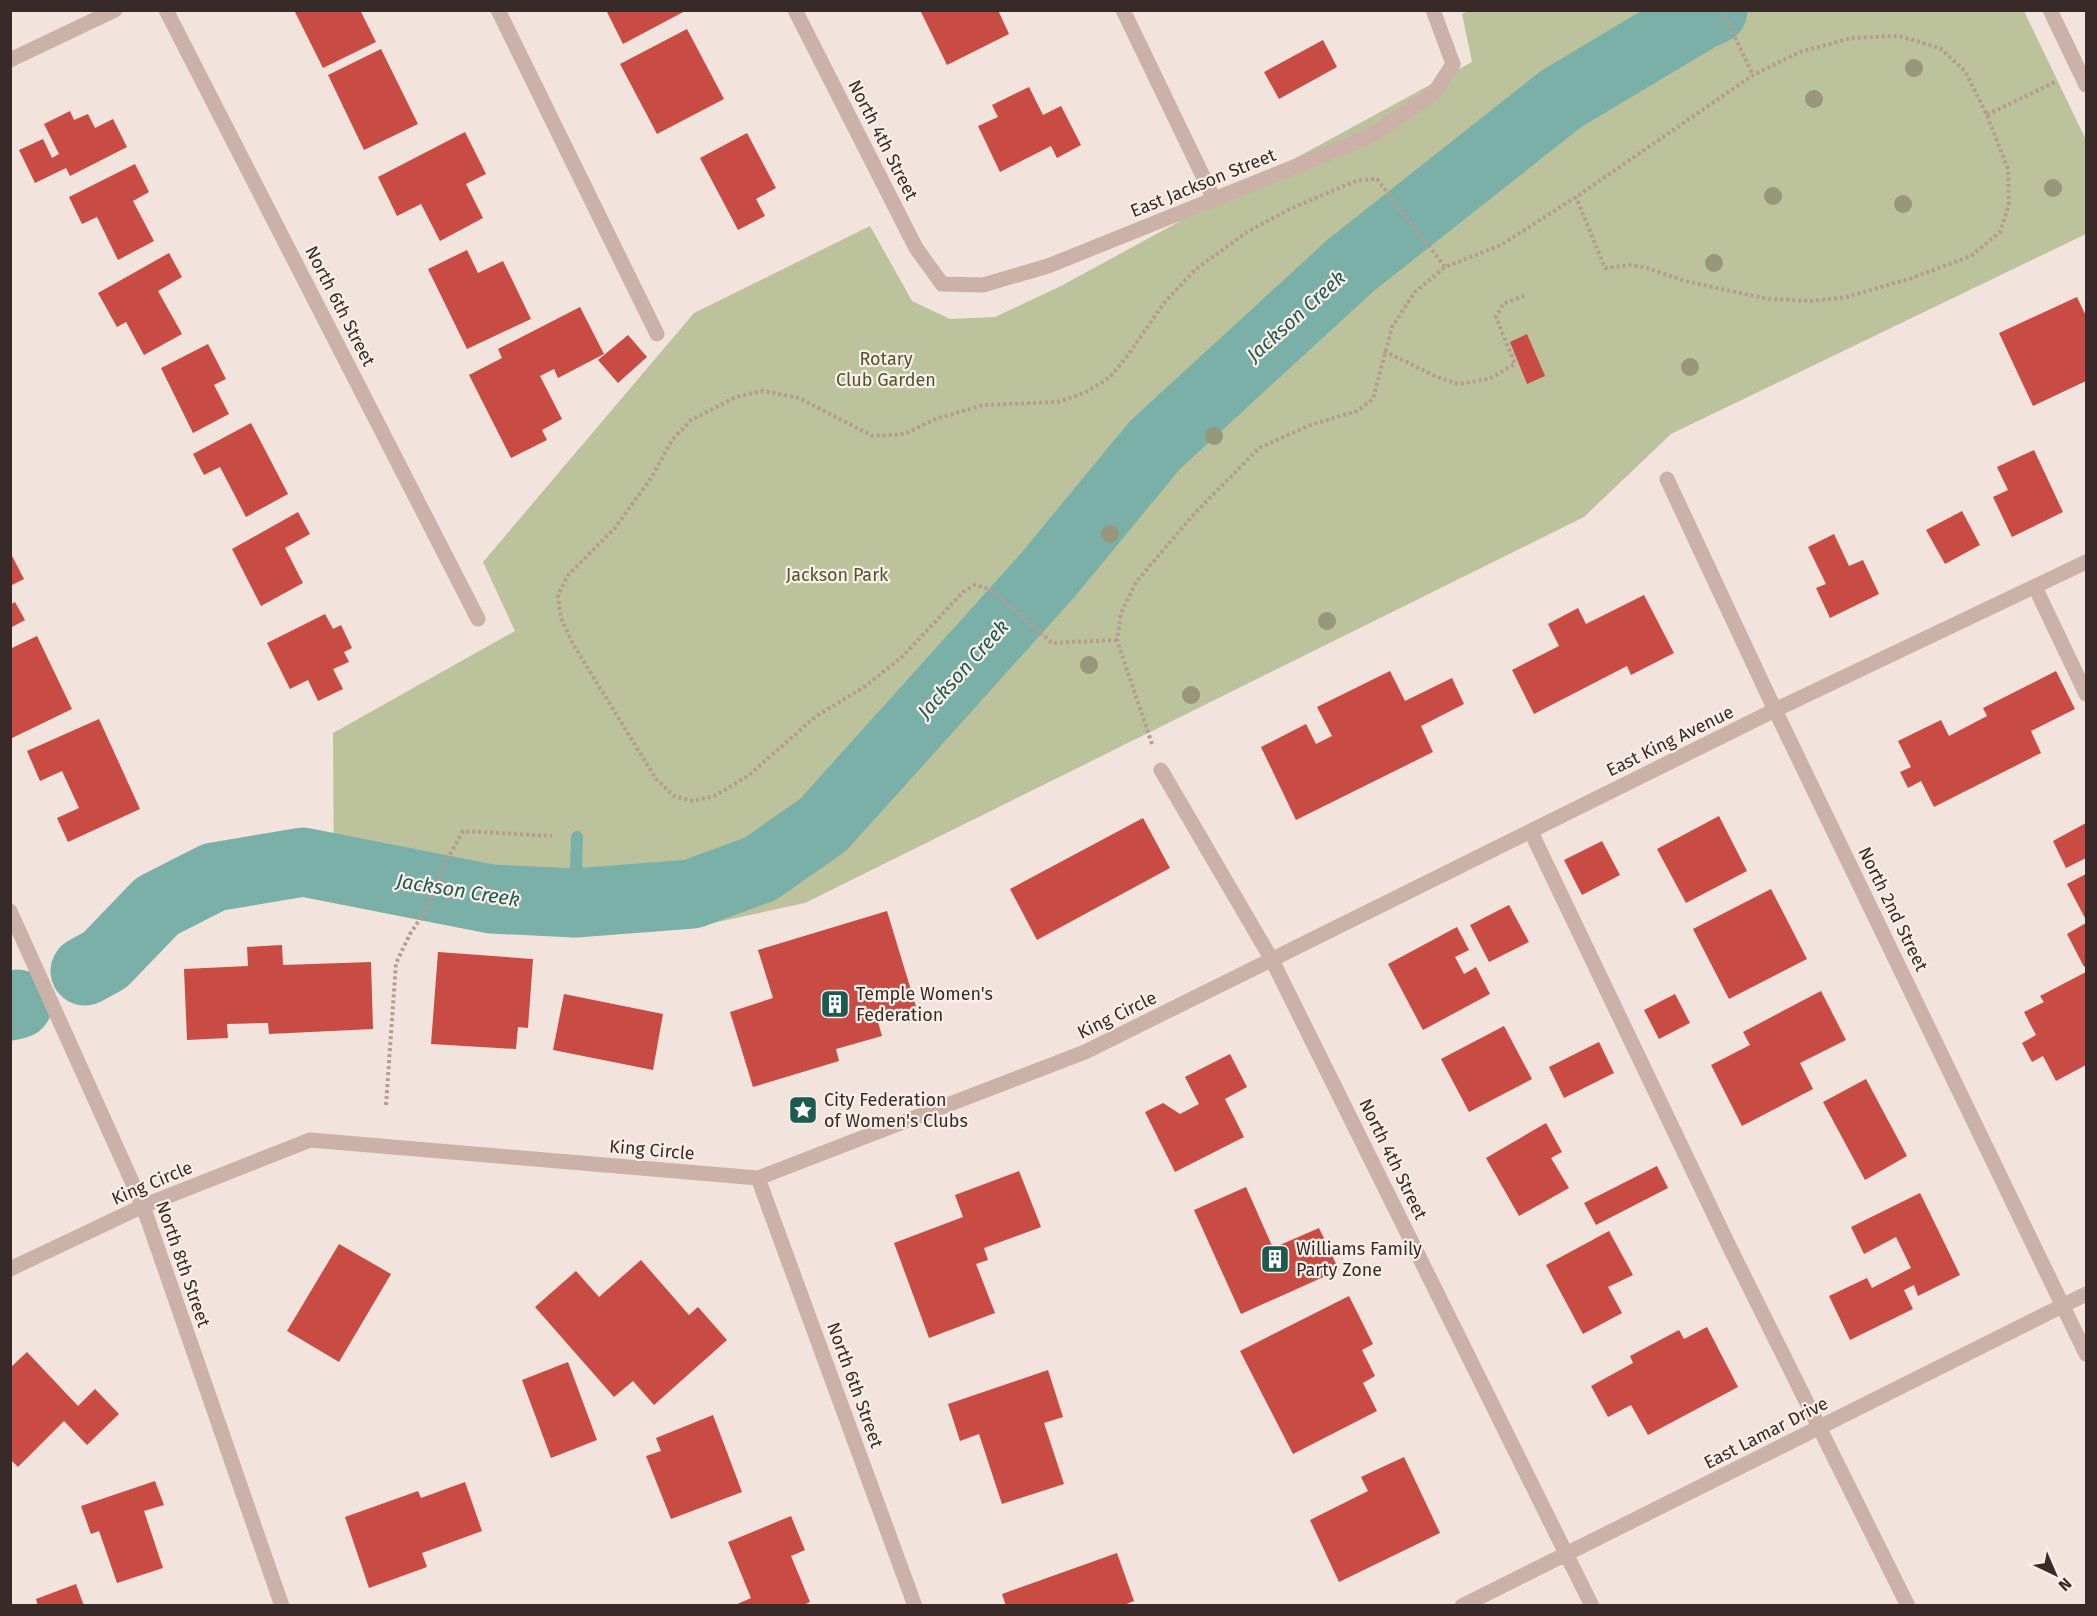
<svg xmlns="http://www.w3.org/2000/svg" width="2097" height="1616" font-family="'Fira Sans',sans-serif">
	<rect width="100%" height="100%" fill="#f2e4dc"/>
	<path fill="#bcc29b" d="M1468 11H2024L2086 140V234L1671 434 1584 517 805 903 685 929 334 881 333 733 515 631 483 562 694 313 870 226 912 301 950 319 995 317 1061 286 1472 62 1462 14Z"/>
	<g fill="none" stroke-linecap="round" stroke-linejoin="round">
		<path stroke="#7ab0a8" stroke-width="12" d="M575 903 577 837"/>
		<path stroke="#7ab0a8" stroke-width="69" d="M85 971 105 960 157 906 214 877 303 862 491 899 575 903 692 894 760 869 823 825 1047 576 1155 445 1351 265 1561 99 1700 16 1713 10
			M10 1006 18 1004"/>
	</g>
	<path fill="#c84c44" d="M294 10H360L376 42 323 68Z
		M606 10H687L623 44Z
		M920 10H998L1009 34 947 65Z
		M687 29 724 99 657 134 620 64Z
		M1323 40 1337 67 1279 99 1264 72Z
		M381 49 418 124 364 150 328 75Z
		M1029 87 1043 115 1061 106 1081 145 1057 158 1051 146 1000 172 978 126 998 117 992 105Z
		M70 111 74 120 88 114 95 128 113 119 127 147 70 176 66 168 35 183 19 150 43 139 52 158 59 154 44 124Z
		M465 132 486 174 466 184 483 218 440 241 421 204 397 216 378 177Z
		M747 133 776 188 756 199 765 216 738 230 700 158Z
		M135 164 149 192 133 201 154 241 118 260 97 217 82 224 69 197Z
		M467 250 478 273 503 261 531 319 467 349 428 269Z
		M169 253 182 277 158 291 182 334 144 355 126 322 117 327 98 293Z
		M2077 297 2086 316V381L2033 406 1999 333Z
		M580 307 604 354 558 378 554 369 540 376 562 419 542 430 547 440 511 458 469 375 502 358 498 349Z
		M1527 334 1545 376 1527 384 1510 342Z
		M628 335 647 357 618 383 598 360Z
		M208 344 226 379 214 385 229 414 193 433 161 368Z
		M251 423 288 494 246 517 220 467 204 475 193 454Z
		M2034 450 2063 512 2012 537 1993 497 2008 490 1997 467Z
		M1962 511 1980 545 1945 564 1926 530Z
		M298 512 310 534 285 548 303 583 261 606 232 549Z
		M1834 534 1849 566 1863 560 1879 594 1830 618 1816 588 1826 584 1808 547Z
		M10 552 24 579 10 586Z
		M1644 595 1674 653 1631 675 1627 666 1534 714 1512 670 1559 646 1548 624 1578 608 1586 624Z
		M15 602 25 620 10 628V605Z
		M325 614 333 629 341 625 352 648 344 652 349 662 333 669 343 689 318 701 308 680 290 689 267 643Z
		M37 636 72 709 10 739V649Z
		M1390 671 1405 701 1452 678 1464 704 1421 726 1433 752 1296 820 1261 747 1306 724 1316 744 1332 736 1317 707Z
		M2056 671 2075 709 2031 731 2041 753 1934 807 1921 781 1908 788 1900 772 1911 767 1898 741 1941 720 1949 736 1987 716 1983 708Z
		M99 719 140 809 68 842 57 818 79 808 62 771 40 781 27 751Z
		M1719 816 1747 871 1686 903 1657 849Z
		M1143 818 1170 868 1037 940 1010 889Z
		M2086 823V858L2066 868 2053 841Z
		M1602 841 1620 875 1582 895 1564 860Z
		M2086 874V917L2085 918 2067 884Z
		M1771 889 1807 959 1729 999 1693 929Z
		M1509 905 1529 942 1489 962 1470 925Z
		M887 911 917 1010 878 1022 882 1036 836 1049 839 1061 753 1087 730 1012 773 998 758 950Z
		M2086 923V965L2084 967 2067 934Z
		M1457 927 1469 950 1455 957 1464 974 1476 967 1490 994 1423 1030 1388 964Z
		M282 945 283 965 371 962 373 1029 269 1034 268 1023 227 1024 228 1038 187 1040 184 969 248 966 247 947Z
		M438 952 533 959 528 1028 518 1027 516 1049 431 1044Z
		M2086 972V1065L2056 1081 2043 1056 2032 1062 2022 1043 2036 1035 2024 1012 2044 1002 2040 996Z
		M1821 991 1846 1040 1800 1063 1813 1089 1742 1126 1711 1065 1750 1045 1743 1032Z
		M564 994 663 1014 653 1070 553 1050Z
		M1675 994 1690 1023 1659 1039 1644 1010Z
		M1504 1026 1532 1079 1469 1112 1441 1059Z
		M1599 1042 1614 1073 1564 1098 1549 1067Z
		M1230 1054 1247 1087 1225 1099 1244 1137 1175 1172 1145 1112 1163 1103 1180 1114 1199 1104 1185 1077Z
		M1866 1079 1907 1156 1865 1180 1823 1102Z
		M1546 1123 1562 1152 1551 1158 1569 1188 1519 1216 1486 1158Z
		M1657 1166 1668 1188 1596 1225 1584 1203Z
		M1019 1171 1041 1227 984 1248 988 1260 976 1264 995 1313 929 1338 894 1243 963 1217 955 1195Z
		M1246 1187 1273 1248 1319 1228 1339 1270 1241 1314 1194 1210Z
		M1920 1193 1960 1275 1918 1296 1914 1285 1904 1290 1913 1309 1850 1340 1829 1296 1867 1278 1872 1288 1911 1268 1896 1237 1864 1254 1851 1227Z
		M1609 1231 1633 1275 1608 1287 1622 1313 1583 1334 1546 1265Z
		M339 1244 391 1274 339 1362 287 1331Z
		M641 1260 689 1315 698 1307 727 1340 654 1405 633 1381 614 1397 535 1307 576 1271 599 1297Z
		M1349 1296 1373 1344 1362 1350 1375 1376 1363 1383 1377 1411 1293 1454 1240 1351Z
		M1707 1327 1738 1387 1648 1435 1631 1405 1608 1417 1591 1386 1633 1363 1630 1356 1679 1330 1684 1339Z
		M27 1352 78 1406 95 1389 119 1414 87 1445 64 1421 18 1467 10 1459V1368Z
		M568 1362 597 1440 551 1458 522 1380Z
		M1048 1370 1063 1417 1044 1423 1064 1484 1002 1504 979 1434 960 1441 948 1404Z
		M713 1415 742 1492 671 1519 646 1456 661 1451 656 1438Z
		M1404 1457 1440 1533 1339 1582 1310 1520 1368 1491 1361 1477Z
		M155 1481 164 1505 144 1511 163 1568 117 1583 99 1531 91 1534 81 1506Z
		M465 1482 482 1531 422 1553 427 1567 369 1588 345 1517 418 1491 421 1498Z
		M791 1516 805 1550 791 1556 810 1602 801 1606H733L751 1598 728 1542Z
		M1117 1553 1134 1601 1122 1606H1006L1002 1594Z
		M76 1584 84 1606H38L36 1599Z"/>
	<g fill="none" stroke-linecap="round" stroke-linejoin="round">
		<path stroke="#b79b92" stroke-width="4" stroke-dasharray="3 3" stroke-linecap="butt" d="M1722 10 1753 75
			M1987 115 2055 82
			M1384 351 1435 376 1458 384 1489 379 1515 364 1496 317 1503 304 1526 295
			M1117 640 1052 643 992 590 975 585 963 592 901 658 864 687 815 717 748 776 714 796 693 801 674 796 656 779 573 644 561 618 558 595 568 575 615 528 651 478 672 440 691 420 736 397 763 391 799 398 873 436 905 434 933 420 983 405 1058 402 1084 393 1109 378 1128 355 1164 303 1195 270 1247 232 1292 208 1358 180 1377 179 1445 267
			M1152 744 1117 640 1121 613 1136 582 1195 513 1259 448 1310 425 1357 411 1373 399 1392 327 1415 292 1445 267 1501 245 1576 197 1753 75 1800 52 1851 38 1899 36 1940 48 1965 71 1987 115 2008 169 2009 205 2000 232 1971 256 1912 278 1847 297 1812 301 1768 299 1685 281 1647 268 1631 265 1605 268 1576 197
			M386 1105 396 963 410 934 426 910 445 863 463 831 552 836"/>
		<path stroke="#cbb1a7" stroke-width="15" d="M498 10 657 334
			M1123 10 1214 199
			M1433 10 1453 64
			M2035 587 2086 694
			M1531 832 1730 1248 1908 1606"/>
		<path stroke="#cbb1a7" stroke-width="15" d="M166 10 478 619
			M795 10 916 248 942 284 983 285 1048 266 1371 136 1434 93 1453 64
			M2050 10 2086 85
			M10 60 115 10
			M1667 479 1775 710 2086 1354
			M1161 770 1272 960 1592 1606
			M10 911 143 1206 282 1606
			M758 1178 915 1606
			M10 1269 143 1206 310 1140 758 1178 1085 1052 1775 710 2086 562
			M1462 1606 2086 1294"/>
	</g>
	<g fill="#98967b">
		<circle cx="1914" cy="68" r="9"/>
		<circle cx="1814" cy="99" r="9"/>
		<circle cx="2053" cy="188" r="9"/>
		<circle cx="1773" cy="196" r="9"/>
		<circle cx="1903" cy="204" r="9"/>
		<circle cx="1714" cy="263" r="9"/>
		<circle cx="1690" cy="367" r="9"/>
		<circle cx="1214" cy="436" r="9"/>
		<circle cx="1110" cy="534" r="9"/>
		<circle cx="1327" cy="621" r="9"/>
		<circle cx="1089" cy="665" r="9"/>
		<circle cx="1191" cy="695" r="9"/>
	</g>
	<defs>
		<g id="building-square" transform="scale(1.5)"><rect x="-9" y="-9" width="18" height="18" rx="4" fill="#1d5a52" stroke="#faefe8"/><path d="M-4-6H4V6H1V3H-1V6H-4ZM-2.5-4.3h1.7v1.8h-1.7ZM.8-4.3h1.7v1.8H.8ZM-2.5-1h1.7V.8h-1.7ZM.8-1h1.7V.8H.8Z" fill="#fff"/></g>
		<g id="sight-square" transform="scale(1.5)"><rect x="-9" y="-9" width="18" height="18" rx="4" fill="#1d5a52" stroke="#faefe8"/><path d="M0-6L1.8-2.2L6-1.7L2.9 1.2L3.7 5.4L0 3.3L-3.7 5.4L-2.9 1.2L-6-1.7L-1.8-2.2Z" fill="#fff"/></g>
	</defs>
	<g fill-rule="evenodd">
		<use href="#building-square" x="835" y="1004"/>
		<use href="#sight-square" x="803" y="1110"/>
		<use href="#building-square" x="1275" y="1259"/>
	</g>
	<g text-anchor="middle" stroke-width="4.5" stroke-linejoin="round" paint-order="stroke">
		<g font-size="18" fill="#372a28" stroke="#faefe8">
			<text transform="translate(883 140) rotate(63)" y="6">North 4th Street</text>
			<text transform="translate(1203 183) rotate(-22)" y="6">East Jackson Street</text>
			<text transform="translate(340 306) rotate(63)" y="6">North 6th Street</text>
			<text transform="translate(1670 741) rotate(-26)" y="6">East King Avenue</text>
			<text transform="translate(1893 909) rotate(64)" y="6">North 2nd Street</text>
			<text transform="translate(1117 1015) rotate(-26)" y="6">King Circle</text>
			<text transform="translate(652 1150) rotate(5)" y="6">King Circle</text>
			<text transform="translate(1393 1159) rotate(64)" y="6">North 4th Street</text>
			<text transform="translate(152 1183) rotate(-23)" y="6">King Circle</text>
			<text transform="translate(183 1264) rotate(71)" y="6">North 8th Street</text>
			<text transform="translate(855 1385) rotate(70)" y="6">North 6th Street</text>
			<text transform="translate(1766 1433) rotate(-27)" y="6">East Lamar Drive</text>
		</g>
		<g font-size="18" fill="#4e562b" stroke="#faefe8">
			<text x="886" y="365">Rotary<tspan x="886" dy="21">Club Garden</tspan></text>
			<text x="837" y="581">Jackson Park</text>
		</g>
		<g font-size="18" fill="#372a28" stroke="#faefe8" text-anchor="start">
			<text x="856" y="1000">Temple Women's<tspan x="856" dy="21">Federation</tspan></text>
			<text x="824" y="1106">City Federation<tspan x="824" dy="21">of Women's Clubs</tspan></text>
			<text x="1296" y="1255">Williams Family<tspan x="1296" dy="21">Party Zone</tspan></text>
		</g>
		<g font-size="20" font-style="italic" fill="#1d5a52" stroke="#faefe8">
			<text transform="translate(1296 316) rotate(-42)" y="7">Jackson Creek</text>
			<text transform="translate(963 669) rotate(-48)" y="7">Jackson Creek</text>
			<text transform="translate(458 890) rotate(9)" y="7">Jackson Creek</text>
		</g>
	</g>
	<rect width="2097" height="1616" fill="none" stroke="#372a28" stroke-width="24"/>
	<g transform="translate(2055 1574) rotate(136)" stroke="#faefe8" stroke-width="4.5" paint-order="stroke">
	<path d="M0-4.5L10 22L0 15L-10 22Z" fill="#372a28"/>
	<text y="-9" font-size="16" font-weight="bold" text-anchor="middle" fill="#372a28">N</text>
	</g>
</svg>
